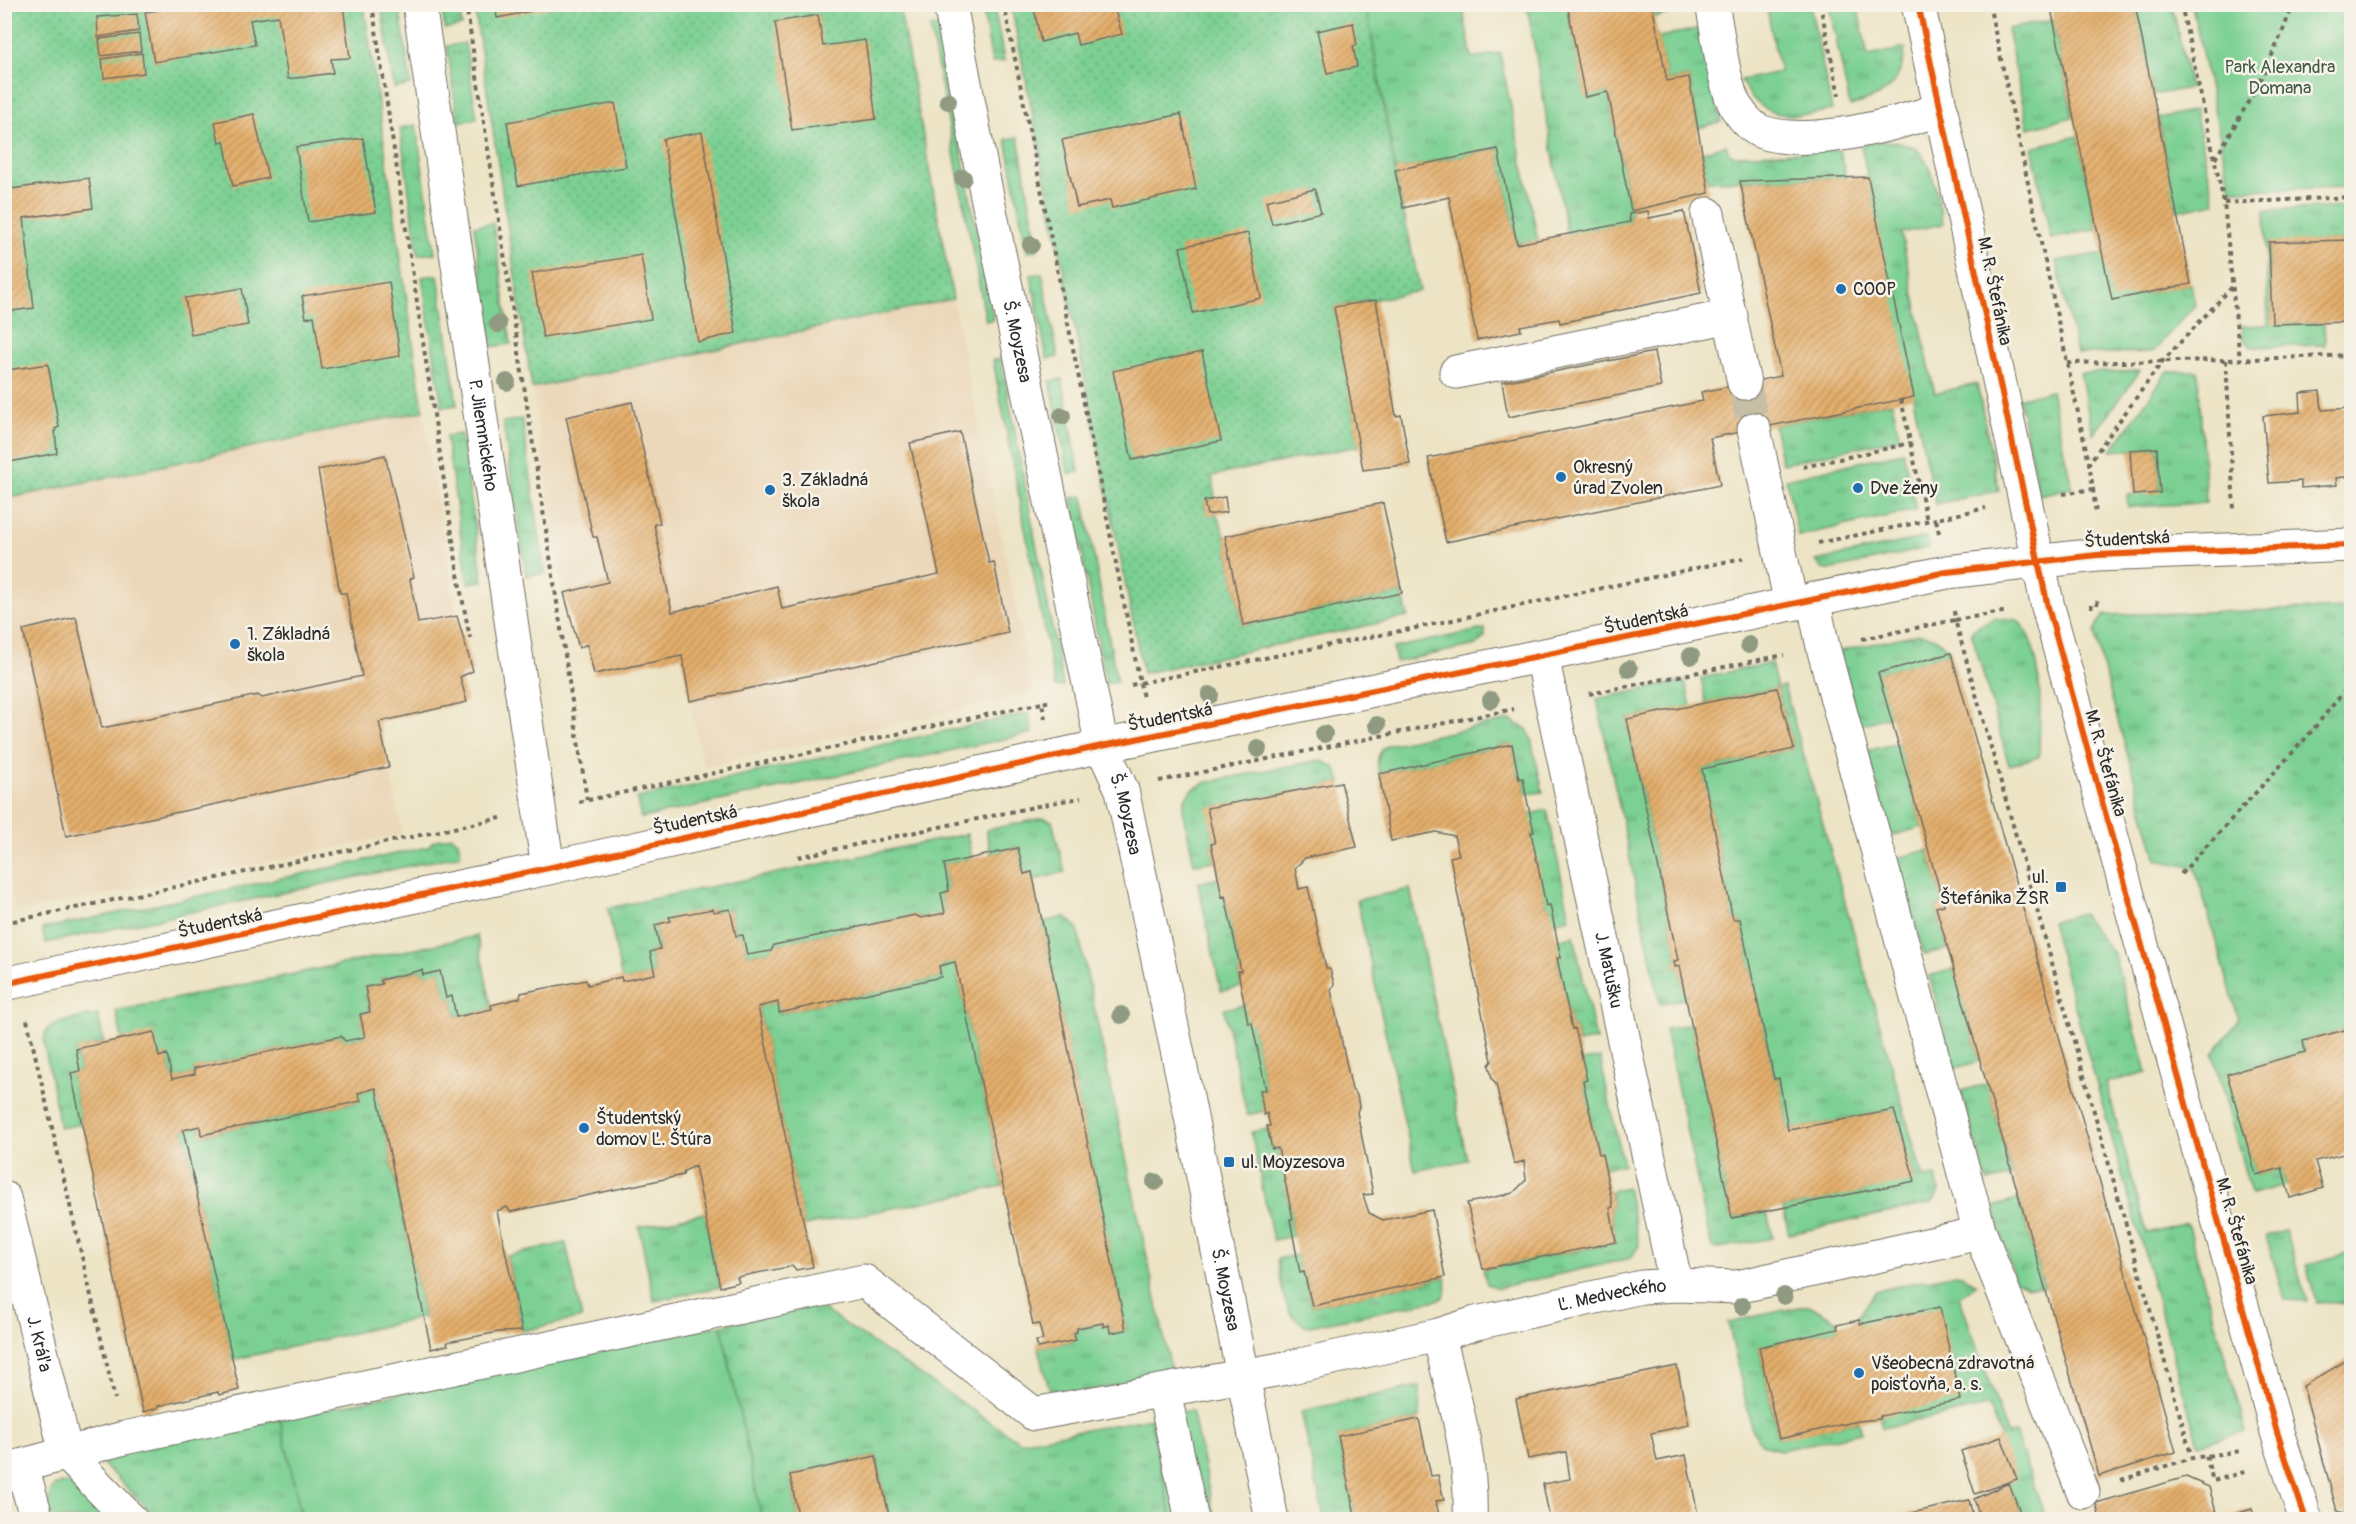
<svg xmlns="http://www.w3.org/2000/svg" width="2356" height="1524" font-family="Pangolin,sans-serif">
	<defs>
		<pattern id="grass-tufts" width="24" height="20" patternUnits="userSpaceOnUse" patternTransform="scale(1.5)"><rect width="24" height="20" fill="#7cd093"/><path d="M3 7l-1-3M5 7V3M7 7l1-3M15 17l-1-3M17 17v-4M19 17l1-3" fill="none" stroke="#66a978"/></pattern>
		<pattern id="garden-dots" width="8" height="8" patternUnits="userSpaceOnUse" patternTransform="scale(1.5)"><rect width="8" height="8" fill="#7cd093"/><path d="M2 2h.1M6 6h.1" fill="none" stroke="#66a978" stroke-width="1.8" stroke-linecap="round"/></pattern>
		<pattern id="building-hatch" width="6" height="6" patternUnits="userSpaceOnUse" patternTransform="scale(1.5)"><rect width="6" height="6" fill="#e4af6c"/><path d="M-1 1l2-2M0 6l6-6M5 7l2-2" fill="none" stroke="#b98f59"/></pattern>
	</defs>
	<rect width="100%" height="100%" fill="#f7f3e8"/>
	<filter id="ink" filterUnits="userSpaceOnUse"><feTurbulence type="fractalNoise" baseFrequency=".0167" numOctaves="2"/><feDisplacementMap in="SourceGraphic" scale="12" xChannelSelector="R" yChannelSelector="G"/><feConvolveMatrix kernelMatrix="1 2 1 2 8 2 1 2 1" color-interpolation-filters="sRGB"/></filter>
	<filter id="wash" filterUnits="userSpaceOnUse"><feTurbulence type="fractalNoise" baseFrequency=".008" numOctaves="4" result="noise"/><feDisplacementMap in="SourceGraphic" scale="24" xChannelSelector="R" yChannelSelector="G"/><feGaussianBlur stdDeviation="1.35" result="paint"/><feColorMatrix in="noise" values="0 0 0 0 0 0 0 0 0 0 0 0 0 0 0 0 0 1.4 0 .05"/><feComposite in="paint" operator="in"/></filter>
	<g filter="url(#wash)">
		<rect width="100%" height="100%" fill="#ede4c5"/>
		<path fill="#ebd8ba" d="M953 299 1033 693 703 767 681 657 594 674 587 644 579 648 564 593 532 388Z
			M423 411 457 616 473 671 460 677 467 702 379 722 403 834 15 913 4 840V499Z"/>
		<path fill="url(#grass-tufts)" stroke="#547e5f" stroke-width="1.5" d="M381 5H399L411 85 394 88Z
			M441 5H459L462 26 445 29Z
			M982 5H994L1004 61 992 63Z
			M1366 5H1462L1472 58 1500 53 1538 240 1517 244 1498 149 1395 170Z
			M1527 5H1567L1585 96 1608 92 1631 211V214L1629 215 1630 222 1567 235Z
			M1652 5H1699L1700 8 1654 17Z
			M1766 5H1810L1832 110C1792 118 1761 122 1741 80L1780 72Z
			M1829 5H1857L1868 56 1905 48C1902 86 1884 97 1850 106Z
			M2135 5H2172L2190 88 2153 95Z
			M2053 20 2073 117 2028 128 2007 29Z
			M938 26 993 319 986 321 930 27Z
			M1703 28 1721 122 1698 128 1689 77 1667 81 1658 37Z
			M465 43 477 119 458 122 447 46Z
			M2195 110 2215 203 2176 211 2158 118Z
			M416 125 435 253 418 255 400 128Z
			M2078 136 2097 229 2051 239 2032 147Z
			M1018 137 1038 250 1027 252 1006 139Z
			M1884 141C1895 142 1906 142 1916 149 1934 162 1938 203 1943 224L1901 233 1931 376 1935 393 1977 384 1999 491 1935 504 1861 145Z
			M1726 145 1729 153 1736 155 1840 150 1846 178 1707 181 1702 152Z
			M2351 207V240L2269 243 2272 324 2324 323 2325 345 2250 347 2243 338 2242 326 2268 325 2265 210Z
			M493 223 511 344 492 347 474 226Z
			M2103 253 2113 299 2191 284 2195 305 2153 352 2077 354 2056 261Z
			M1042 273 1058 357 1047 359 1031 275Z
			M438 275 457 405 442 407 422 277Z
			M1001 359 1063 686 1055 687 993 360Z
			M2140 371 2093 435 2080 373Z
			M2168 371H2198L2206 503 2128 507 2127 495 2160 492 2157 448 2111 451Z
			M1062 379 1079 472 1068 474 1050 381Z
			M2051 391 2072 488 2039 495 2019 398Z
			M1892 402 1900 438 1782 464 1774 425Z
			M522 419 545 573 526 576 503 422Z
			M461 434 483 581 468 583 446 436Z
			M1903 452 1916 510 1798 536 1786 479Z
			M1083 496 1117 682 1106 684 1072 498Z
			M1927 537 1929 548 1829 570 1822 569 1816 561Z
			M2351 608 2352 754 2345 756 2352 777 2351 1051 2345 1030 2303 1041 2305 1052 2228 1074 2256 1175 2282 1168 2286 1185 2251 1194 2213 1054 2239 1020 2195 868 2157 860 2103 667 2095 631 2098 623 2105 615Z
			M1993 618 2018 620C2047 653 2039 715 2039 757L2009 765 1971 631Z
			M1485 629V637L1476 645 1396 662 1393 648Z
			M1917 634C1933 634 1941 641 1951 653L1879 673 1891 716 1859 725 1840 651Z
			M1771 663 1777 688 1784 686 1923 1178 1936 1176 1939 1191 1934 1201 1928 1204 1789 1234 1783 1208 1915 1180 1894 1110 1788 1130 1779 1078 1774 1079 1740 919H1733L1702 769 1794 749 1777 688 1706 703 1701 678Z
			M1685 681 1691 706 1627 719 1678 960 1675 967 1679 966 1686 998 1660 1004 1597 699Z
			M1029 713 1032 733 641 818 637 798Z
			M1509 720 1527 729 1531 739 1543 792 1526 794 1523 779H1519L1512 744 1379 774C1376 761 1377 752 1388 745Z
			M1898 743 1922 827 1891 836 1867 751Z
			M1315 761H1322L1335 767 1341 782 1208 808 1215 843 1211 844 1215 861 1194 864 1183 809C1184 793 1194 787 1208 782Z
			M1547 810 1570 918 1553 922C1539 891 1531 847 1530 814Z
			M1044 818 1052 821 1065 872 1033 880 1032 872 1024 874 1018 848 991 854 986 830Z
			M967 834 972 858 944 864 949 891 941 893 945 913 921 918 915 915 774 945 771 951 747 955 743 935 736 936 730 909 714 912 713 909 670 918 671 921 655 925 660 949 650 952 655 974 622 981 608 908Z
			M452 836 458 841 461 855 45 943 42 929 428 847 433 841Z
			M1928 850 1944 905 1936 907 1948 949 1924 955 1897 858Z
			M1219 878 1225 896 1241 971 1238 972 1241 987 1221 991 1198 883Z
			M1410 889 1467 1160 1415 1171 1357 900Z
			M2081 913 2114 955 2147 1072 2106 1083 2147 1233 2187 1223 2246 1431 2198 1444 2051 922Z
			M1065 917 1077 927 1172 1375 1065 1395 1049 1388 1038 1348 1076 1340 1074 1333 1077 1332V1328L1103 1323V1327L1109 1325 1111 1333 1126 1330 1042 922Z
			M477 936 492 1009 456 1017 452 997 446 998 440 972 423 975 422 970 381 979 382 984 365 987 370 1012 361 1014 365 1037 345 1041 341 1036 194 1068 195 1074 172 1079 167 1055 159 1057 122 1039 116 1011Z
			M1574 936 1596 1040 1579 1043 1575 1028 1572 1029 1557 958H1560L1557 940Z
			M955 962 1003 1186 804 1226 758 1007 778 1002 779 1013 941 977 939 966Z
			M1954 969 1980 1061 1955 1068 1929 976Z
			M1245 1005 1252 1023 1266 1090 1260 1091 1264 1111 1247 1115 1224 1009Z
			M98 1015 104 1043 76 1049 80 1071 71 1073 82 1124 60 1128 44 1043C45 1038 44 1034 47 1030 54 1021 86 1017 98 1015Z
			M1691 1024 1732 1218 1767 1212 1773 1238 1714 1249 1711 1245 1665 1029Z
			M1600 1058 1623 1165 1605 1168 1602 1154H1599L1583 1081 1586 1080 1582 1061Z
			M1987 1084 2012 1176 1987 1182 1961 1091Z
			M376 1088 424 1317 232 1360 183 1130 200 1126 202 1135 360 1101 358 1093Z
			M1267 1129 1272 1149 1278 1148 1293 1219H1290L1293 1236 1273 1240 1251 1132Z
			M1627 1187 1639 1245 1631 1258 1498 1288 1487 1284 1483 1269 1616 1243 1610 1208 1613 1206 1610 1191Z
			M2019 1199 2044 1287H2028L2015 1281 1994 1207Z
			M705 1213 720 1287 654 1301 639 1227Z
			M2285 1230 2307 1301 2285 1300 2266 1236Z
			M566 1243 582 1318 522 1331 507 1256Z
			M2351 1252V1304L2316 1302 2306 1265Z
			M1297 1255 1300 1273 1304 1272 1312 1306 1445 1277 1447 1289 1443 1298 1437 1300 1310 1326C1282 1322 1282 1282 1277 1259Z
			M1955 1274 1962 1275 1977 1284 1959 1296 2008 1436 2015 1433 2046 1519H2023L2008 1482 2001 1437 1988 1406 1882 1428 1858 1316 1876 1291Z
			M1809 1305 1837 1321 1838 1329 1759 1347 1778 1438 1858 1421 1861 1433 1781 1450C1766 1448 1759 1443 1752 1430L1728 1322Z
			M818 1306 1020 1442 1150 1418 1172 1519H890L876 1456 790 1475 799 1519H762L721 1325Z
			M1420 1386 1419 1419 1338 1436 1356 1519H1324L1301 1411Z
			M280 1419 302 1519H158L97 1458Z"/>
		<path fill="#7cd093" stroke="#547e5f" stroke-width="1.5" d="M2192 5H2351V187L2231 190Z
			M721 1325 762 1519H302L280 1419Z
			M1192 1410 1215 1519H1172L1150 1418Z
			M67 1483 77 1486 110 1519H52C48 1506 47 1496 55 1485Z"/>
		<path fill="url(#garden-dots)" stroke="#547e5f" stroke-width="1.5" d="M4 5H364L423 411 5 499Z
			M474 5H899L953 299 532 388Z
			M1011 5H1366L1395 170 1420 291 1334 307 1359 446 1212 476 1215 499 1204 502 1207 515 1217 514 1225 536 1243 625 1402 593 1408 617 1143 673Z"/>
		<g id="blocks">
			<path fill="url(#building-hatch)" d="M495 4H556V6L497 18Z
				M1033 4H1113L1122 34 1078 45 1075 33 1041 42Z
				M1567 4H1652L1667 81 1689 77 1709 193 1631 211 1608 92 1585 97Z
				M2050 4H2135L2191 284 2112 300Z
				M190 5H343L350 58 331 59 333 73 288 79 278 16 250 20 255 45 154 62 145 12Z
				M137 14 139 31 98 37 97 17Z
				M818 15 823 46 865 40 876 119 792 130 775 22Z
				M1353 23 1357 45 1353 46 1357 67 1327 73 1317 31Z
				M139 34 141 51 101 56 99 39Z
				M142 53 144 73 104 78 102 59Z
				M615 103 626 167 518 186 507 122Z
				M254 114 268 178 233 186 224 141 219 142 215 122Z
				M1181 114 1196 189 1112 208 1110 200 1077 207 1062 140Z
				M702 132 736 333 698 342 663 139Z
				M363 138 376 212 308 222 296 147Z
				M1498 149 1517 244 1630 222 1629 214 1648 211 1649 218 1684 211 1701 293 1560 323 1559 319 1520 326 1521 331 1477 340 1449 197 1403 208 1395 170Z
				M1868 177 1914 397 1710 438 1720 485 1446 542 1428 458 1703 401 1701 392 1781 376 1740 181Z
				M89 178 93 208 24 218 34 308 4 312V190Z
				M1315 189 1321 212 1272 224 1266 201Z
				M1248 233 1261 298 1193 313 1180 247Z
				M2352 240V322L2272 324 2269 242Z
				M641 255 651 319 543 337 532 273Z
				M389 282 400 356 322 369 314 316 306 318 302 296Z
				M242 288 248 325 191 335 185 298Z
				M1376 300 1396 416 1401 415 1410 464 1363 470 1334 307Z
				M1202 352 1221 441 1132 460 1113 371Z
				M1654 352 1661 387 1508 417 1502 382Z
				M48 364 59 427 55 429 57 453 4 463V382H8L7 370Z
				M2320 391 2322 410 2352 408V476L2336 478 2337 485 2301 488V481L2269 483 2263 416 2301 412 2300 393Z
				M632 402 660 523 654 524 672 612 777 586 782 609 939 574 910 443 960 432 989 563 994 562 1008 633 690 701 682 656 594 674 587 644 579 648 564 593 608 582 597 537H593L566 417Z
				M2157 448 2160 493 2133 495 2130 450Z
				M385 455 414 577 410 579 418 623 457 616 473 671 460 677 467 702 379 722 389 767 66 836 23 630 76 617 102 728 258 695 262 698 362 676 346 593H340L318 470Z
				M1225 497 1227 512 1207 515 1204 501Z
				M1383 503 1402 593 1243 625 1225 536Z
				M1951 653 2176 1452 2099 1476 1936 907 1944 905 1878 673Z
				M1777 688 1794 749 1702 769 1733 919H1740L1774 1079 1779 1078 1788 1130 1894 1110 1915 1181 1732 1218 1679 966 1675 967 1674 961 1678 960 1627 719Z
				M1512 744 1519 779 1523 778 1526 795 1534 832H1531L1546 906 1550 905 1561 958H1557L1572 1029 1575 1028 1587 1080 1583 1081 1599 1154H1602L1613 1207 1610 1208 1616 1242 1483 1269 1467 1203 1513 1193 1526 1180 1524 1161 1514 1164 1496 1084 1492 1079 1489 1065 1492 1061 1450 857 1459 855 1454 836 1436 832 1391 841 1379 774Z
				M2352 754V775H2351L2345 756Z
				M1341 782 1357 847 1305 858 1295 868 1299 889 1308 887 1326 968 1330 969 1334 984 1331 990 1352 1090 1357 1095 1359 1107 1357 1112 1373 1194 1363 1195 1369 1213 1383 1220 1432 1210 1445 1277 1312 1306 1304 1272 1300 1273 1290 1219H1293L1278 1148 1272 1149 1267 1126H1270L1267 1113 1264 1115 1260 1090H1266L1252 1023H1248L1238 971H1241L1225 896 1222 897 1215 861 1211 844 1215 843 1207 808Z
				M1018 848 1024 874 1032 872 1126 1330 1110 1333 1109 1325 1103 1327V1323L1077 1328V1332L1074 1333 1076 1340 1038 1348 1036 1341 1043 1340 1039 1324 1033 1325 955 962 939 966 941 977 779 1013 778 1002 758 1007 813 1267 796 1270 793 1266 737 1277 739 1282 720 1287 695 1166 684 1171 683 1175 510 1212 507 1207 497 1211 522 1331 499 1332 447 1342 448 1345 431 1349 376 1088 358 1093 361 1101 201 1135 200 1126 183 1130 239 1390 219 1395 218 1392 158 1406V1408L143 1412 71 1073 80 1071 76 1049 154 1032 159 1057 167 1054 172 1079 195 1074 194 1068 341 1036 345 1041 365 1037 360 1014 370 1012 365 987 382 984 380 980 422 970 423 975 440 971 446 998 452 996 456 1017 492 1009 491 1005 520 998 521 993 586 980 588 985 621 977 622 981 655 974 650 952 660 949 655 925 671 921 669 917 713 909 714 912 730 909 736 936 743 935 747 955 771 951 774 945 915 915 921 918 945 913 941 893 949 891 944 864Z
				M2345 1030 2352 1052V1152L2315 1161 2323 1188 2290 1198 2282 1168 2256 1175 2227 1074 2305 1052 2303 1041Z
				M1940 1307 1960 1400 1880 1416V1419L1858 1421 1779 1439 1759 1347 1838 1329 1837 1325 1859 1320 1860 1324Z
				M2352 1357V1516L2337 1511 2303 1386Z
				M1677 1366 1689 1425 1651 1433 1657 1461 1686 1455 1698 1515 1675 1520H1550L1543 1484 1570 1479 1566 1452 1528 1459 1516 1399Z
				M1419 1419 1431 1476 1438 1475 1444 1500 1436 1501 1440 1520H1356L1338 1436Z
				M2001 1437 2017 1479 1975 1494 1961 1451Z
				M876 1456 890 1520H799L790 1475Z
				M2186 1477 2209 1487 2218 1519 2252 1509 2255 1520H2100L2096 1503Z
				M2009 1483 2023 1520H1981L1974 1499Z
				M1969 1500 1974 1520H1899L1898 1516Z"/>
		</g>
	</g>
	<g filter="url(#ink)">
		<use href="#blocks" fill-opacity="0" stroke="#6f6c61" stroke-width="1.5"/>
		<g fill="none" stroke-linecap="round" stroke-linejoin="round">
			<path stroke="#c6bfa6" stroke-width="33" stroke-dasharray="33 16" stroke-linecap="butt" d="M1744 383 1754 429"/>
			<g stroke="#6f6c61" stroke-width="35">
				<g id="minor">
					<path id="s1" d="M419 4 548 868"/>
					<path id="s2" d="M950 4 981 167 1102 746 1122 790 1187 1097 1272 1520"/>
					<path d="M1712 4C1718 31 1723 85 1736 107 1742 116 1751 128 1762 132 1810 148 1894 125 1941 109"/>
					<path d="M1918 4 2048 607 2277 1432 2306 1520"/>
					<path d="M1708 214 1744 383"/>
					<path d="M1456 372 1731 316"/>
					<path d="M1754 429 1791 604"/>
					<path d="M1813 599 1823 647 1980 1233 2083 1492"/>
					<path id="s3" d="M1542 656 1676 1285"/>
					<path d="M4 984 548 868 1102 746 1947 572 2097 555 2352 545"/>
					<path id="s4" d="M4 1198 66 1453 131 1520"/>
					<path d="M1439 1335C1453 1396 1473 1457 1470 1520"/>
					<path d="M1164 1392 1192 1520"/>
					<path d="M22 1466 37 1520"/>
					<path id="s5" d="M9 1469 124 1438 864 1281 1034 1414 1286 1368 1439 1335 1476 1323 1642 1287 1676 1285 1737 1287 1980 1233"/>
				</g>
			</g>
			<path stroke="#6f6c61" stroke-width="4" stroke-dasharray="4.5 4.5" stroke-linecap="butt" d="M372 4 460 587 470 638
				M466 4 587 800
				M1004 4 1140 683 1415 628 1743 558
				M1820 4 1839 95
				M1989 4 2089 463
				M2181 4 2224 203 2240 360
				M2215 159C2247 106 2272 62 2293 4
				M2224 203 2352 197
				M2226 360 2234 510
				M2067 363 2226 360 2352 355
				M1901 399 1927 521
				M1803 467 1911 443
				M2093 489 2096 515
				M2063 494 2093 489 2089 463 2162 362 2233 286
				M1939 533 1936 519 1986 508
				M1818 543 1936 519
				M2089 606H2097L2098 596
				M1954 611 1955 620 2008 611
				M1862 639 1955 620 2192 1458
				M1131 685 1140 683 1143 698
				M1589 694 1784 655
				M1045 719 1042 703 1051 701
				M1159 781 1514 709
				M1062 801 1081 798
				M579 802 1042 703
				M798 857 1062 801
				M2181 874 2305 739 2352 682
				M4 923 501 818
				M27 1020 115 1399
				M2206 1456 2213 1481 2248 1471
				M2121 1480 2192 1458 2241 1451"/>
			<use href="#minor" stroke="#fff" stroke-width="33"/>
			<g stroke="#f7f3e8" stroke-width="10">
				<path id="cycleway" d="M1918 4 2048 607 2277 1432 2306 1520
					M4 984 548 868 1102 746 1947 572 2097 555 2352 545"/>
			</g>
			<use href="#cycleway" stroke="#e8590c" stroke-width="6"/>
		</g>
		<g fill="#909a81">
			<circle cx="948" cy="101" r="9"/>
			<circle cx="963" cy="178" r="9"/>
			<circle cx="1031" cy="245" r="9"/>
			<circle cx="498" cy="324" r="9"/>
			<circle cx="507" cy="382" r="9"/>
			<circle cx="1062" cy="416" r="9"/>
			<circle cx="1749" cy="645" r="9"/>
			<circle cx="1691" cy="656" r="9"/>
			<circle cx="1629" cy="669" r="9"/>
			<circle cx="1210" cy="695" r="9"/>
			<circle cx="1491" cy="700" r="9"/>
			<circle cx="1377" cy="725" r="9"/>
			<circle cx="1324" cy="734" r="9"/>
			<circle cx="1258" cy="749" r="9"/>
			<circle cx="1121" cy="1015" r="9"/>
			<circle cx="1155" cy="1182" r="9"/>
			<circle cx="1784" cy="1296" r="9"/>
			<circle cx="1742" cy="1306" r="9"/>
		</g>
	</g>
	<g fill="#1f6fb2" stroke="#f7f3e8" stroke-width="2">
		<circle cx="1841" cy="289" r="6"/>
		<circle cx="1561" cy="477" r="6"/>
		<circle cx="1858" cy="488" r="6"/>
		<circle cx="770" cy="490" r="6"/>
		<circle cx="235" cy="644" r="6"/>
		<rect x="2055" y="881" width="12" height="12" rx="3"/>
		<circle cx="584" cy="1128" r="6"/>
		<rect x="1223" y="1156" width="12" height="12" rx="3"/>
		<circle cx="1859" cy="1373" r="6"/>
	</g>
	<g text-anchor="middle" stroke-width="5" stroke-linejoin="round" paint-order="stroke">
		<g font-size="18" fill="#435d4a" stroke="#f7f3e8">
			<text x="2280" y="73">Park Alexandra<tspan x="2280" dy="21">Domana</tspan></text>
		</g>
		<g font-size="18" fill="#2b2b2b" stroke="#f7f3e8" text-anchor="start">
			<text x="1853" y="295">COOP</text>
			<text x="1573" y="473">Okresný<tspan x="1573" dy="21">úrad Zvolen</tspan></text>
			<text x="782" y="486">3. Základná<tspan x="782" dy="21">škola</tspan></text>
			<text x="1870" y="494">Dve ženy</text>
			<text x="247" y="640">1. Základná<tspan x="247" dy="21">škola</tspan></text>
			<text x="2049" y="883" text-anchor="end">ul.<tspan x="2049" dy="21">Štefánika ŽSR</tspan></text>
			<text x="596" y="1124">Študentský<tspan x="596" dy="21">domov Ľ. Štúra</tspan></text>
			<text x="1241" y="1168">ul. Moyzesova</text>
			<text x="1871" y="1369">Všeobecná zdravotná<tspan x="1871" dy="21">poisťovňa, a. s.</tspan></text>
		</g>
		<g font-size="18" fill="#2b2b2b" stroke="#f7f3e8">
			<text transform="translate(1995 291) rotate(78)" y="6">M. R. Štefánika</text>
			<text dy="6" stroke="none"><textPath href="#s2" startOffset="344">Š. Moyzesa</textPath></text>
			<text dy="6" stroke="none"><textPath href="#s1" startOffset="436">P. Jilemnického</textPath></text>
			<text transform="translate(2127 539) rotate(-3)" y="6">Študentská</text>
			<text transform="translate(1646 619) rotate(-12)" y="6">Študentská</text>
			<text transform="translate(1170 717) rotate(-11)" y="6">Študentská</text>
			<text transform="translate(2106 763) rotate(74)" y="6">M. R. Štefánika</text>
			<text dy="6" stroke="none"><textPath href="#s2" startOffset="830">Š. Moyzesa</textPath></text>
			<text transform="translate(695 820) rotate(-12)" y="6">Študentská</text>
			<text transform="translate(220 923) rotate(-12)" y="6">Študentská</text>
			<text dy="6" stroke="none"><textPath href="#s3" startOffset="321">J. Matušku</textPath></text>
			<text transform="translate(2237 1231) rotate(74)" y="6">M. R. Štefánika</text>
			<text dy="6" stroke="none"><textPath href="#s2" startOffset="1316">Š. Moyzesa</textPath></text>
			<text dy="6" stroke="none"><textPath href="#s5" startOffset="1682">Ľ. Medveckého</textPath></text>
			<text dy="6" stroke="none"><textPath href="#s4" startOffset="150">J. Kráľa</textPath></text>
		</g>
	</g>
	<rect width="2356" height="1524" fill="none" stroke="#f7f3e8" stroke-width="24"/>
</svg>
